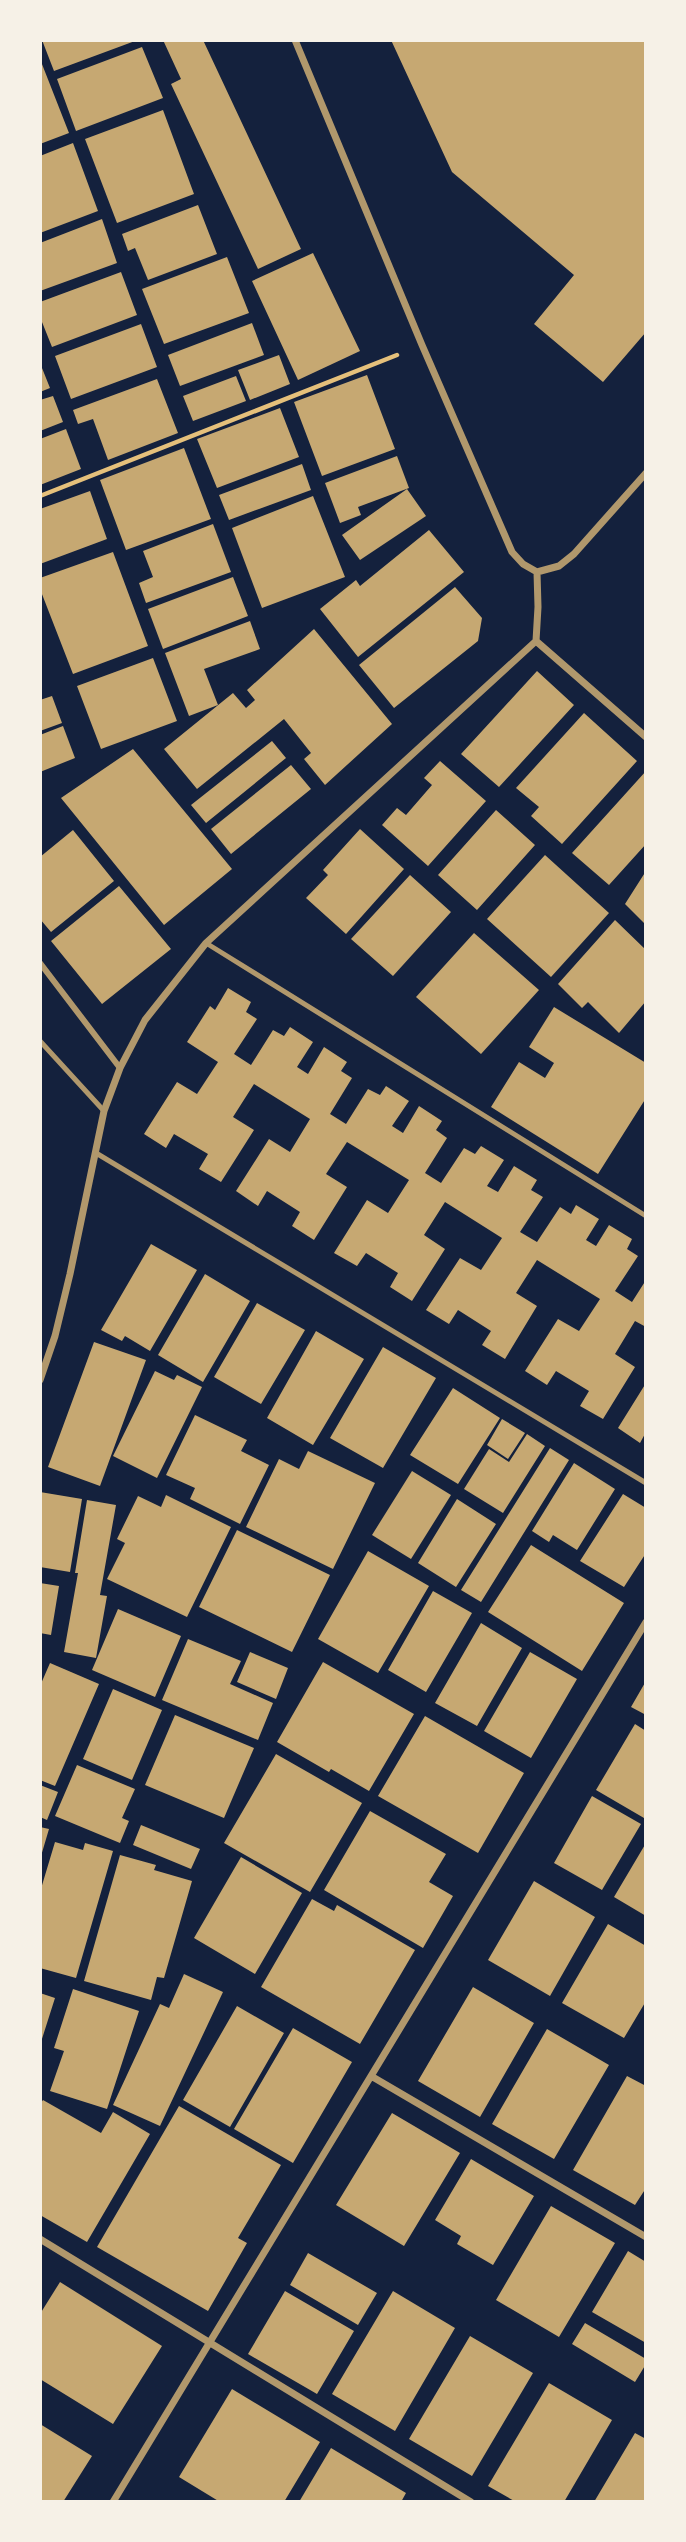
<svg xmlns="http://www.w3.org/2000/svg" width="686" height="2542" font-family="'Source Sans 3',sans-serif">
	<rect width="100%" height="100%" fill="#14213d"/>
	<path fill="#c6a872" d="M42 40H135V41L54 71Z
		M163 40H203L301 249 258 269 171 84 181 79Z
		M391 40H646V332L603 382 534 324 574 275 452 172Z
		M142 47 163 98 76 131 57 79Z
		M40 59 69 133 40 144Z
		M163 110 194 194 117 223 85 139Z
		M73 143 98 211 40 233V156Z
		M198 205 217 254 148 280 135 248 128 251 122 234Z
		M102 219 117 263 40 291V243Z
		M313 253 360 351 298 380 252 281Z
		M227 257 249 313 164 344 142 289Z
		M121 272 137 315 52 347 40 317V302Z
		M252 323 264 355 180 386 168 355Z
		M141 324 157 367 71 399 55 356Z
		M279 355 290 384 250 400 238 370Z
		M40 363 50 388 40 392Z
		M367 375 395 449 322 476 294 402Z
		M236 376 246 401 193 421 183 396Z
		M157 379 178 433 108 460 93 419 78 424 73 410Z
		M53 396 63 422 40 431V400Z
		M280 408 299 457 217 488 197 439Z
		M66 429 81 469 40 485V439Z
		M184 448 211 519 126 550 100 480Z
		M397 456 409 488 358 507 361 515 340 523 325 483Z
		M302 464 311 490 229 520 219 495Z
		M407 489 426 516 360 560 342 535Z
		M90 491 107 539 40 564V509Z
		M313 496 345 577 262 608 232 528Z
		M213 524 231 572 146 603 139 583 153 577 143 551Z
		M429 530 464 572 358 657 320 609 356 580 360 586Z
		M113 552 148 646 73 674 40 589V578Z
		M233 577 248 616 163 649 148 609Z
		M455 587 482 618 478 641 394 708 359 665Z
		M250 621 260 649 204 669 218 705 189 716 165 653Z
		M314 629 392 724 325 785 304 759 311 753 284 719 197 789 164 749 233 693 246 708 255 700 247 690Z
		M153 658 177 721 101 749 77 686Z
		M537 671 574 705 499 787 461 754Z
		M52 696 62 723 40 731V700Z
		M584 713 637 761 562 844 531 816 539 807 516 788Z
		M63 726 75 758 40 772V735Z
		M272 741 286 758 206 823 191 805Z
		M133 749 232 869 164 925 61 798Z
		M440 761 486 801 428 866 382 825 397 808 406 815 432 785 424 778Z
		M291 765 311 789 231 854 211 829Z
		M646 771V844L609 885 572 853Z
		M496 810 535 845 477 910 438 875Z
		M360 829 404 869 346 934 306 898 328 875 323 870Z
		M73 830 114 881 51 932 40 919V857Z
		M545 855 609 913 551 977 487 919Z
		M646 871V925L625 904Z
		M410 875 451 912 393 976 351 939Z
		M119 886 171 949 102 1004 51 941Z
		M615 920 646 950V1001L619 1033 588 1002 582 1008 558 984Z
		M474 933 539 990 481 1054 416 997Z
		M228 988 251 1002 246 1012 257 1019 234 1054 251 1065 273 1030 284 1036 290 1027 313 1042 297 1067 308 1074 324 1047 347 1062 341 1071 352 1078 330 1114 346 1124 368 1089 380 1095 386 1086 409 1101 392 1126 403 1133 419 1106 442 1121 436 1130 447 1138 425 1173 441 1183 464 1148 475 1154 481 1146 504 1160 487 1186 498 1192 514 1166 537 1180 531 1190 543 1197 520 1232 537 1242 560 1207 571 1214 576 1205 599 1219 586 1240 596 1246 609 1225 632 1239 627 1249 638 1256 615 1291 632 1302 646 1280V1327L635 1321 615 1354 635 1367 603 1419 580 1406 589 1391 556 1371 547 1385 525 1371 558 1319 579 1331 600 1299 537 1260 516 1293 537 1306 505 1359 482 1345 491 1331 458 1310 449 1324 426 1310 460 1258 481 1270 502 1238 445 1202 424 1235 445 1249 412 1301 390 1287 398 1273 366 1253 357 1266 334 1253 367 1200 388 1213 409 1180 347 1142 326 1174 347 1187 314 1240 292 1226 300 1212 267 1191 258 1206 236 1191 269 1139 290 1152 310 1119 254 1084 233 1117 254 1130 221 1182 199 1169 208 1154 174 1134 166 1148 144 1134 177 1082 197 1094 218 1062 187 1042 210 1006 215 1010Z
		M554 1007 646 1063V1098L598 1174 491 1107 519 1062 545 1078 554 1063 529 1047Z
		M151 1244 197 1270 150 1351 125 1336 122 1341 101 1330Z
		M205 1274 250 1301 203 1382 158 1355Z
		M257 1303 305 1330 261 1404 214 1377Z
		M316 1331 364 1359 313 1445 267 1418Z
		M94 1342 146 1360 100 1486 48 1467Z
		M383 1347 436 1378 383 1468 330 1438Z
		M155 1371 174 1380 177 1375 202 1387 157 1478 113 1456Z
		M646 1383V1432L640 1443 618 1428Z
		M453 1388 500 1418 458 1484 410 1455Z
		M195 1415 247 1440 241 1451 269 1465 240 1524 190 1499 195 1488 166 1475Z
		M502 1419 525 1433 508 1459 487 1445Z
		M527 1434 545 1446 503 1513 464 1489 489 1449 509 1462Z
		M550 1448 569 1460 481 1602 461 1590Z
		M308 1451 375 1483 333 1569 246 1527 279 1459 299 1469Z
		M574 1463 615 1489 577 1550 553 1535 549 1542 532 1531Z
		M412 1471 451 1495 411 1559 372 1535Z
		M40 1492 82 1499 70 1572 40 1567Z
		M623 1494 646 1508V1553L624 1587 580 1561Z
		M166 1495 231 1527 187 1617 107 1579 125 1543 117 1539 138 1496 161 1507Z
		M457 1499 496 1524 456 1587 418 1563Z
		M87 1500 116 1505 100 1595 107 1596 96 1658 64 1652 78 1573H75Z
		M237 1530 330 1575 292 1652 199 1607Z
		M531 1545 624 1603 582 1671 488 1612Z
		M368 1551 429 1586 378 1673 318 1639Z
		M40 1583 59 1586 51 1635 40 1633Z
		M433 1591 472 1613 426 1692 388 1670Z
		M118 1609 181 1636 155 1697 92 1670Z
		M481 1623 522 1648 477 1726 435 1703Z
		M188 1639 241 1661 230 1684 273 1703 258 1740 162 1700Z
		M250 1652 288 1668 276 1699 237 1682Z
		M530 1652 577 1679 531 1758 484 1731Z
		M323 1662 414 1714 369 1791 331 1769 329 1772 277 1742Z
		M50 1663 99 1684 55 1786 40 1780V1686Z
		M646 1681V1715L631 1707Z
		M113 1689 162 1710 132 1780 83 1759Z
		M175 1715 254 1748 224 1818 145 1785Z
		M425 1716 524 1773 478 1853 378 1796Z
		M635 1724 646 1731 644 1818 596 1790Z
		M276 1754 362 1803 310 1892 224 1843Z
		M77 1765 135 1789 122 1818 129 1821 120 1843 55 1816Z
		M40 1785 58 1792 47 1820 40 1817Z
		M592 1796 641 1824 602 1890 554 1863Z
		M370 1811 446 1854 429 1882 453 1896 423 1948 324 1890Z
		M141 1825 200 1849 191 1869 133 1845Z
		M40 1827 49 1829 41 1856H40Z
		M55 1842 83 1850 85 1843 113 1851 76 1978 40 1968V1892Z
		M646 1843V1916L614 1897Z
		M120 1855 156 1865 154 1870 192 1881 164 1978 157 1977 151 2000 84 1981Z
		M241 1857 302 1893 255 1974 194 1938Z
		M534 1881 595 1917 550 1996 488 1960Z
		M312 1899 334 1911 337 1905 415 1950 360 2044 261 1987Z
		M608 1924 646 1946V2001L624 2038 562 2003Z
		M184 1974 223 1992 160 2126 113 2105 160 2004 169 2008Z
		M473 1987 534 2023 480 2117 418 2081Z
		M73 1989 139 2011 107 2109 50 2091 64 2051 54 2048Z
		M40 1993 55 1998 41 2042H40Z
		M237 2006 284 2033 230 2127 183 2100Z
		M293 2028 352 2062 293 2163 234 2129Z
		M547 2029 609 2065 554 2159 492 2124Z
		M627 2076 646 2086V2188L635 2205 573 2170Z
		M43 2100 101 2133 113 2112 150 2134 87 2242 40 2215V2104Z
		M179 2106 281 2165 238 2238 247 2243 208 2311 97 2247Z
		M392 2113 460 2153 404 2246 336 2205Z
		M471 2159 534 2196 493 2265 457 2244 461 2236 435 2220Z
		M551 2206 615 2243 559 2337 496 2300Z
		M628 2251 646 2262V2343L592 2312Z
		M308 2253 377 2293 358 2325 290 2285Z
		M60 2282 162 2346 113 2424 40 2379V2314Z
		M285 2291 354 2331 317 2394 248 2354Z
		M393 2291 455 2328 395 2431 332 2394Z
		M585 2323 646 2359V2364L635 2382 572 2344Z
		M470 2336 533 2373 472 2476 409 2439Z
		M549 2383 612 2420 564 2502H516L488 2486Z
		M232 2389 320 2442 284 2502H220L179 2477Z
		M40 2424 92 2456 63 2502H40Z
		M635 2433 646 2439V2502H594Z
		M331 2448 406 2493 401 2502H299Z"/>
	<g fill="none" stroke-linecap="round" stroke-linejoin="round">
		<path stroke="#e5c07b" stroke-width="4.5" d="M40 496 397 355"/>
		<path stroke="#b1986c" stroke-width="5" d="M206 943 646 1216
			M40 1041 104 1111
			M96 1153 646 1483"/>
		<path stroke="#b1986c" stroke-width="6" d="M40 963 120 1068"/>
		<path stroke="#b1986c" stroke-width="7" d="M295 40 422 345 512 552 523 564 537 572 538 607 536 641 646 737
			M537 572 559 566 574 554 646 473
			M40 1380 55 1336 70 1274 104 1111 120 1068 145 1020 206 943 536 641
			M371 2076 646 2237
			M40 2239 471 2502
			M113 2502 646 1622"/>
	</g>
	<rect width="686" height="2542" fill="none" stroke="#f6f1e7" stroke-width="84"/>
</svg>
